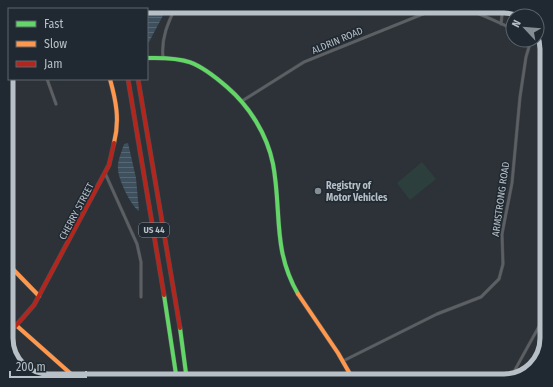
<svg xmlns="http://www.w3.org/2000/svg" width="553" height="387" font-family="'Fira Sans Condensed',sans-serif">
	<defs>
		<pattern id="water-rules" width="6" height="5" patternUnits="userSpaceOnUse"><rect width="6" height="5" fill="#3e505e"/><path d="M0 2.5h6" fill="none" stroke="#586774"/></pattern>
	</defs>
	<rect width="100%" height="100%" fill="#2c3237"/>
	<path fill="#2c3f3d" d="M422 162 436 179 410 200 397 183Z"/>
	<path fill="url(#water-rules)" d="M149 6H168L149 42H147V13Z
		M128 143 136 178 139 211C131 206 118 179 118 169 117 161 122 151 124 144Z"/>
	<g fill="none" stroke-linecap="round" stroke-linejoin="round">
		<g stroke="#4a4e52" stroke-width="3.5">
			<path id="street" d="M500 6 502 15 501 24
				M163 57C161 38 168 23 176 6
				M47 79 56 104
				M6 84V76
				M242 101 304 62 438 8C463 3 490 19 513 29
				M105 173 137 244 141 262V297
				M343 361 437 314 481 297 499 279 503 264 502 234 512 183 520 97 526 57 531 40
				M511 377 547 312"/>
		</g>
		<g stroke="#4a4e52" stroke-width="5">
			<path id="fast" d="M87 6 88 9
				M118 6 119 9
				M147 58C186 57 197 61 227 87 249 106 267 134 273 164 282 211 272 249 298 294
				M164 295 177 381
				M180 328 187 381"/>
		</g>
		<g stroke="#4a4e52" stroke-width="5">
			<path id="slow" d="M99 6 101 9
				M110 79C116 101 120 120 114 143
				M6 262 39 296
				M298 294 338 353 354 381
				M17 326 79 381"/>
		</g>
		<g stroke="#4a4e52" stroke-width="5">
			<path id="jam" d="M109 6 110 9
				M139 9 140 6
				M128 79 164 295
				M138 79 180 328
				M6 337 34 305 109 165 114 143"/>
		</g>
		<use href="#street" stroke="#5c6065" stroke-width="2.5"/>
		<use href="#fast" stroke="#63d668" stroke-width="4"/>
		<use href="#slow" stroke="#ff974d" stroke-width="4"/>
		<use href="#jam" stroke="#b3261e" stroke-width="4"/>
	</g>
	<circle fill="#868e95" stroke="#202931" stroke-width="1.5" cx="318" cy="191" r="4"/>
	<g text-anchor="middle" stroke-width="3" stroke-linejoin="round" paint-order="stroke">
		<rect fill="#202931" stroke="#8a929a" stroke-width="1" x="139" y="223" width="30" height="14" rx="3"/>
		<g font-size="9" font-weight="bold" fill="#b7bfc7">
			<text x="154" y="233">US 44</text>
		</g>
		<g font-size="10" fill="#b7bfc7" stroke="#202931">
			<text transform="translate(337 40) rotate(-23)" y="4">ALDRIN ROAD</text>
			<text transform="translate(500 199) rotate(-82)" y="4">ARMSTRONG ROAD</text>
			<text transform="translate(76 211) rotate(-62)" y="4">CHERRY STREET</text>
		</g>
		<g font-size="10" font-weight="bold" fill="#b7bfc7" stroke="#202931" text-anchor="start">
			<text x="326" y="189">Registry of<tspan x="326" dy="12">Motor Vehicles</tspan></text>
		</g>
	</g>
	<path d="M0 0H553V387H0ZM49 13H504A36 36 0 0 1 540 49V338A36 36 0 0 1 504 374H49A36 36 0 0 1 13 338V49A36 36 0 0 1 49 13Z" fill="#202931" fill-rule="evenodd"/>
	<path fill="none" stroke="#b7bfc7" stroke-width="5" d="M49 13H504A36 36 0 0 1 540 49V338A36 36 0 0 1 504 374H49A36 36 0 0 1 13 338V49A36 36 0 0 1 49 13Z"/>
	<rect x="8" y="8" width="140" height="72" fill="#202931" stroke="#5c656d"/>
	<rect x="16" y="21" width="20" height="6" fill="#63d668" stroke="#5c656d"/>
	<text x="44" y="28" font-size="12" fill="#b7bfc7">Fast</text>
	<rect x="16" y="41" width="20" height="6" fill="#ff974d" stroke="#5c656d"/>
	<text x="44" y="48" font-size="12" fill="#b7bfc7">Slow</text>
	<rect x="16" y="61" width="20" height="6" fill="#b3261e" stroke="#5c656d"/>
	<text x="44" y="68" font-size="12" fill="#b7bfc7">Jam</text>
	<g transform="translate(525 28) rotate(296)"><circle r="19" fill="#202931" stroke="#5c656d"/>
	<path d="M0-3L7 15L0 10L-7 15Z" fill="#868e95"/>
	<text y="-6" font-size="11" font-weight="bold" text-anchor="middle" fill="#b7bfc7">N</text>
	</g>
	<path d="M10 371v6h76v-6" fill="none" stroke="#b7bfc7" stroke-width="2"/>
	<text x="16" y="371" font-size="12" fill="#b7bfc7" stroke="#202931" stroke-width="3" paint-order="stroke">200 m</text>
</svg>
